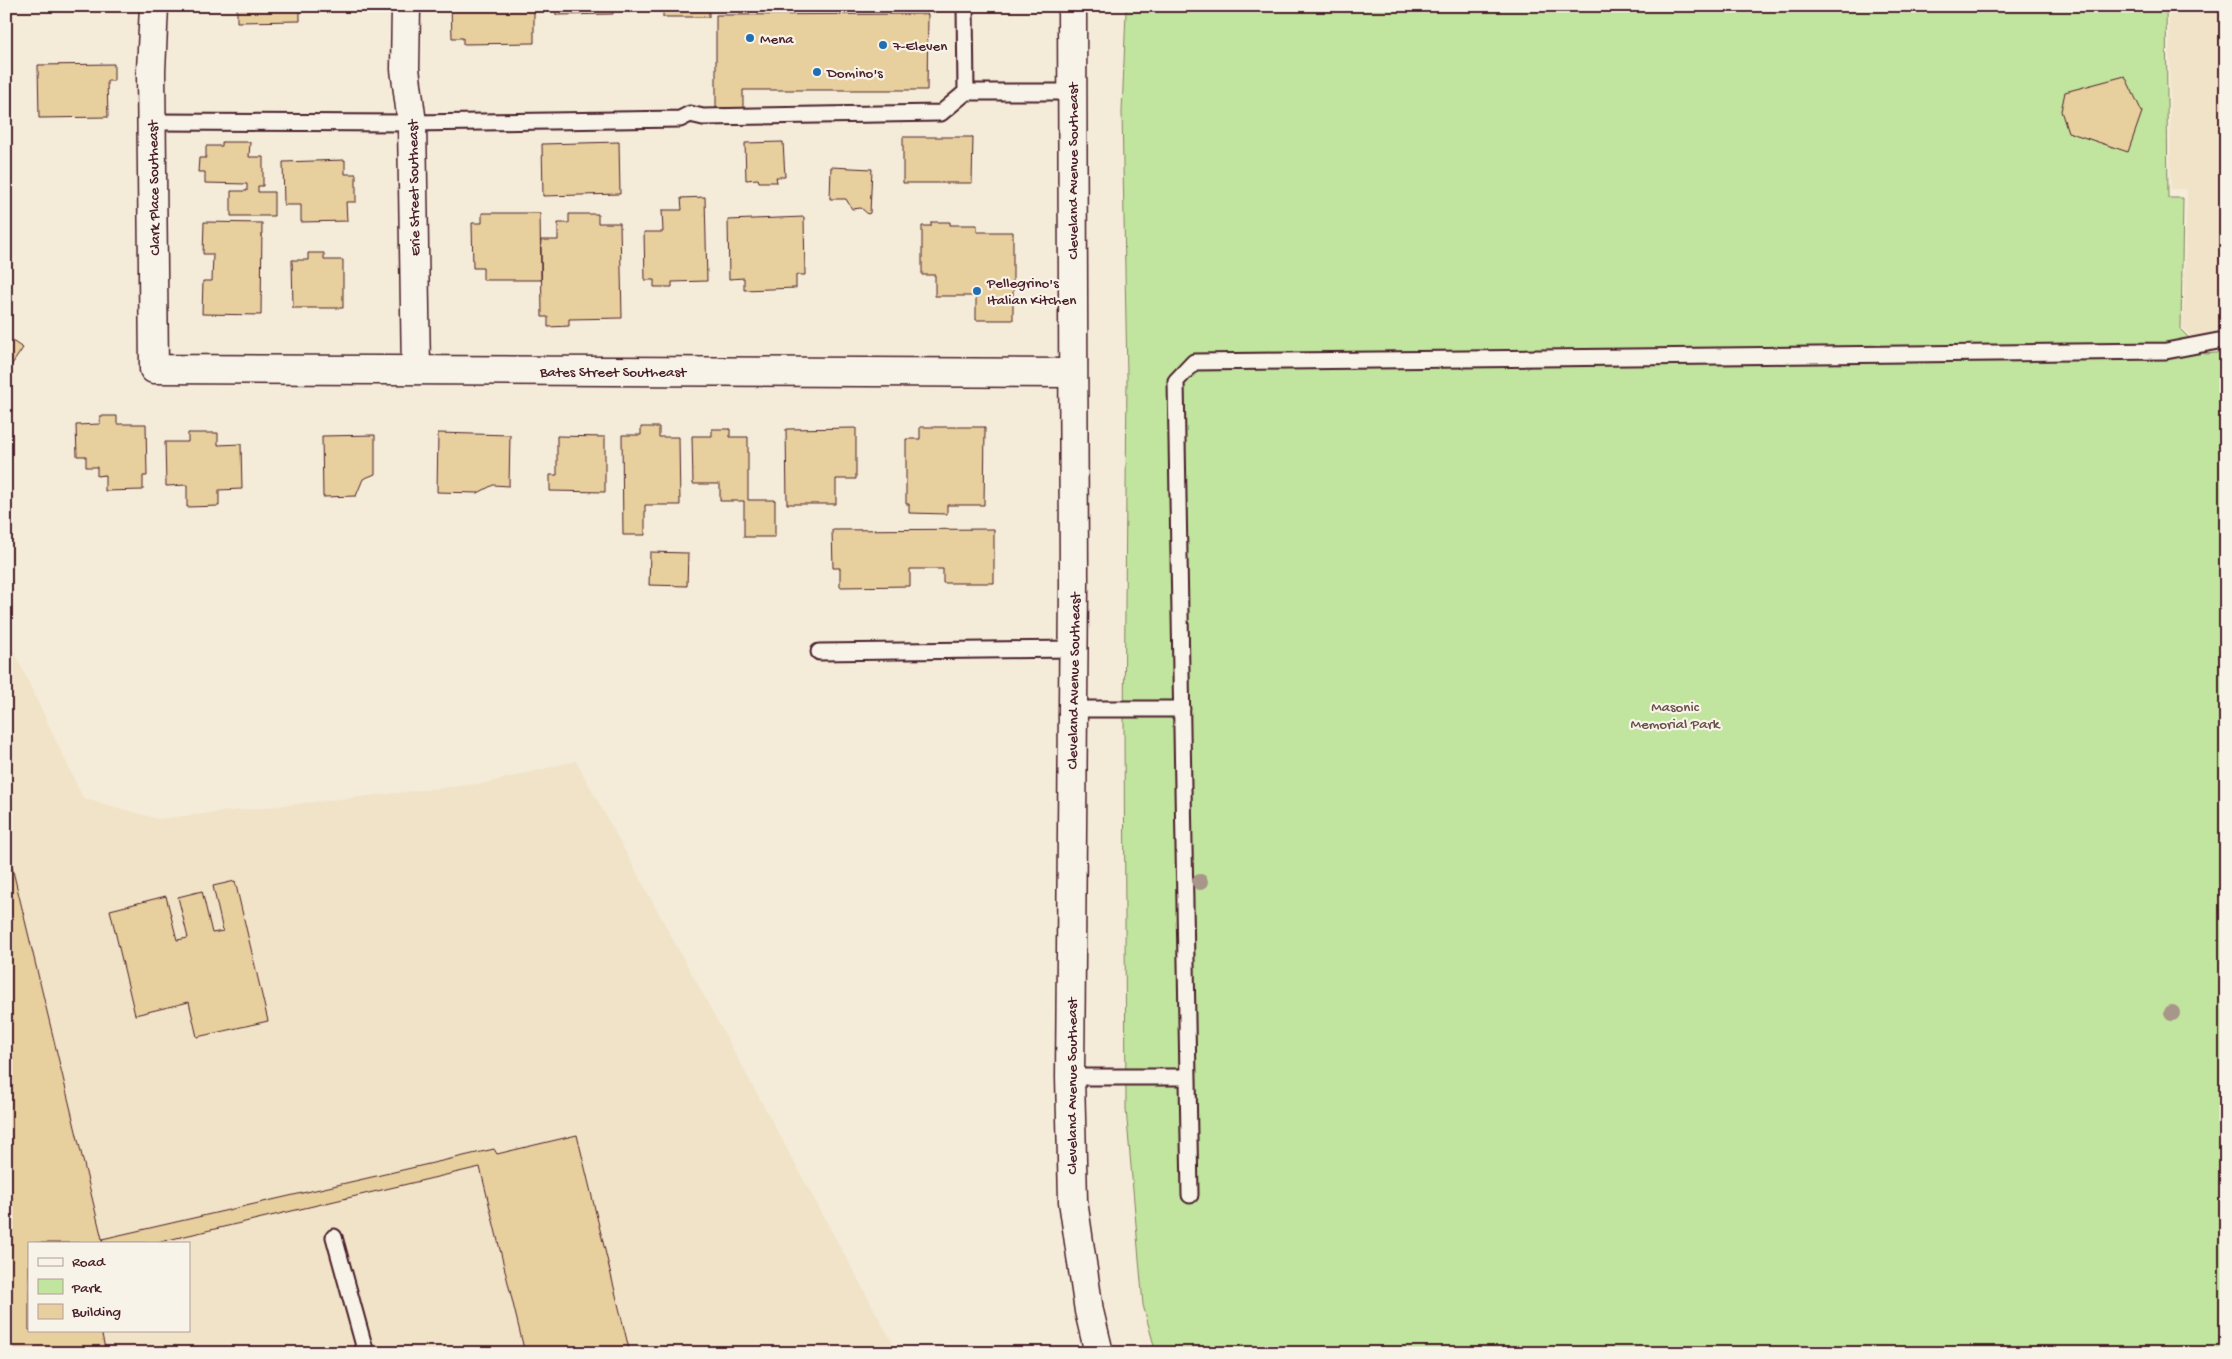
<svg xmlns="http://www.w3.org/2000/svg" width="2232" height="1359" font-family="'Gochi Hand',sans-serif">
	<rect width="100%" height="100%" fill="#f4ecd9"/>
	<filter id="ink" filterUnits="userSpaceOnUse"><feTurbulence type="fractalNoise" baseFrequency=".02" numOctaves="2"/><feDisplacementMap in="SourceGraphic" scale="10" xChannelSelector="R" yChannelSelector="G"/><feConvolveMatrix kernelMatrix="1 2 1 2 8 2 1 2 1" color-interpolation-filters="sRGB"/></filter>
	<g filter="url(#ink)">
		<path fill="#f0e3c7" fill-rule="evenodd" d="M2169 6H2226V349L2206 353 2183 328 2187 189H2171Z
			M6 634 83 798 158 819 487 783 576 761 898 1353H6ZM29 1243H189V1330H29Z"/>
		<path fill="#c1e49e" stroke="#868264" d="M1128 6H2166L2168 198H2183L2181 330 2205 354 2226 352V1353H1156L1143 1305 1126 1109 1124 726 1127 376 1122 112 1126 11Z"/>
		<path fill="#e8cf9e" stroke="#4a1f2b" d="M237 6H300V21L237 22Z
			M451 6 534 7V43L463 44V38H452Z
			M556 6H613V14L556 15Z
			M663 6H709V17H663Z
			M928 14 927 90H743V108H716V15Z
			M114 64V81H107L108 117 39 118 38 65Z
			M2125 76 2142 112 2128 152 2068 132 2061 111 2065 92Z
			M903 137H973L972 183H903Z
			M222 142H250L249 157H263V186H258V192H274V216H231V191H247V184L205 183V172H198L199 158H206V146H222Z
			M619 142 620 194 543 196 542 144Z
			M783 142 785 177H776L777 182H759L758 179 746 180 745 143Z
			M345 160V174H356V202H346L347 221 301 222V205H284L283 162Z
			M831 167 872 169 870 213 868 214 861 208 852 209 846 199H830Z
			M705 197 707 281 672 282V287H654V280H645L644 232H663L662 210H682L681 198Z
			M482 213H540L541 280H483V268H473L472 223H482Z
			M569 214H598V223H620L622 318 569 319V326L548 327V317H542L541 240H558V223H569Z
			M804 217 805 275H796V288L744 290V278L729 279 728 220Z
			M204 222 262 223 261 315 202 314 203 281H212L213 254H203Z
			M931 222H950V225H977V232H1013V320H976V296H935V275H922V226H931Z
			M308 253H324V260H343V308H293L292 260H308Z
			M6 337 23 348 6 373Z
			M100 416H117V424H146L147 476H143V490L105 491V475L97 476V467H86V456H77L76 425 100 424Z
			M641 427H659V437H679L680 505H645V535H623L622 435H641Z
			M920 427H985L984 505H947V514L909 513V504H906V439H920Z
			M856 428V479H836V504H787L786 429Z
			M712 429H730V437H748V500H775V537H744V501H720V484H693L692 436H712Z
			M188 433H218V445L241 444 242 489 219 490V506L187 507V485L166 486 165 442H188Z
			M438 433 510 435 509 486 493 485 478 493 437 492Z
			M375 435V474L363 479 356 496 323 497 322 436Z
			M557 436 605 437V492L550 491V475H557Z
			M994 529V583H943V569H910V586L840 587V568H833L832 530Z
			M650 552 688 553 687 586 649 585Z
			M6 842 103 1243H29V1330H101L106 1353H6Z
			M235 881 268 1021 197 1037 189 1002 135 1015 110 910 166 896 177 940 188 938 178 897 202 891 212 933 223 931 213 886Z
			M577 1135 630 1353H525L480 1167 155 1243H103L102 1239 494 1149 497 1154Z"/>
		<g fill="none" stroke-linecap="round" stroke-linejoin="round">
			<g stroke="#4a1f2b" stroke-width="19">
				<path id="service" d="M965 6 966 92H1072
					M152 122 412 123 680 119 690 114 703 117 941 113 966 92
					M819 652 1073 649
					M1072 709H1182
					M1070 1077H1188
					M1190 1195 1176 381 1194 362 2166 351 2218 341
					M334 1237 366 1353"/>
			</g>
			<g stroke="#4a1f2b" stroke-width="31">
				<path id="minor" d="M154 6 151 71 154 369 1072 373
					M406 6 405 69 412 123 416 370"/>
			</g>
			<g stroke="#4a1f2b" stroke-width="31">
				<path id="secondary" d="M1072 6 1074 584 1070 1077 1073 1201 1089 1311 1099 1353"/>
			</g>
			<use href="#service" stroke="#f7f3e8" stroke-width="15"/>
			<use href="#minor" stroke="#f7f3e8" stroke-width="28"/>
			<use href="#secondary" stroke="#f7f3e8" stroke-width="28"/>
		</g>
		<g fill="#a79689">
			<circle cx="1200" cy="882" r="8"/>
			<circle cx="2172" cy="1013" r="8"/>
		</g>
	</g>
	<g fill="#1f6fb2" stroke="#f7f3e8" stroke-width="2">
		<circle cx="750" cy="38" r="5"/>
		<circle cx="883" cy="45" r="5"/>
		<circle cx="817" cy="72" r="5"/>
		<circle cx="977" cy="291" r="5"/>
	</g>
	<g text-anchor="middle" stroke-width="4.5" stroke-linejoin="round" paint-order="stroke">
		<g font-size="15" fill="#4a1f2b" stroke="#f7f3e8" text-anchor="start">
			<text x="760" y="43">Mena</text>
			<text x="893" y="50">7-Eleven</text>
			<text x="827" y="77">Domino's</text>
			<text x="987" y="287">Pellegrino's<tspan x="987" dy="17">Italian Kitchen</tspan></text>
		</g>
		<g font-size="15" fill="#4a1f2b" stroke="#f7f3e8">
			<text transform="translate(1072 171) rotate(-90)" y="5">Cleveland Avenue Southeast</text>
			<text transform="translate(153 188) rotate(-91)" y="5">Clark Place Southeast</text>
			<text transform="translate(413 188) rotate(-91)" y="5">Erie Street Southeast</text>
			<text x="613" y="376">Bates Street Southeast</text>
			<text transform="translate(1073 681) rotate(-89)" y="5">Cleveland Avenue Southeast</text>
			<text transform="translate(1071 1086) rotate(-90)" y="5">Cleveland Avenue Southeast</text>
		</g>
		<g font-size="15" fill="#685048" stroke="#f7f3e8">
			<text x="1675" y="711">Masonic<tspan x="1675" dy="17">Memorial Park</tspan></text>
		</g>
	</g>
	<rect width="2232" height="1359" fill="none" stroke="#f7f3e8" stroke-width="25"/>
	<rect x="12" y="12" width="2207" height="1334" fill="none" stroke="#4a1f2b" stroke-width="2" filter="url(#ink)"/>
	<rect x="28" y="1242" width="162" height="90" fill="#f7f3e8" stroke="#b29e9c"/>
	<rect x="38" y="1258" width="25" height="8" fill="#f7f3e8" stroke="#b29e9c"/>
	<text x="72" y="1266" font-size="15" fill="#4a1f2b">Road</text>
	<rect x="38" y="1279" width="25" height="15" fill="#c1e49e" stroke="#b29e9c"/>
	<text x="72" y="1292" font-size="15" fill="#4a1f2b">Park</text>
	<rect x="38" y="1304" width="25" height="15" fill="#e8cf9e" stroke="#b29e9c"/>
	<text x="72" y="1316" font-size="15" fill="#4a1f2b">Building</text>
</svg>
